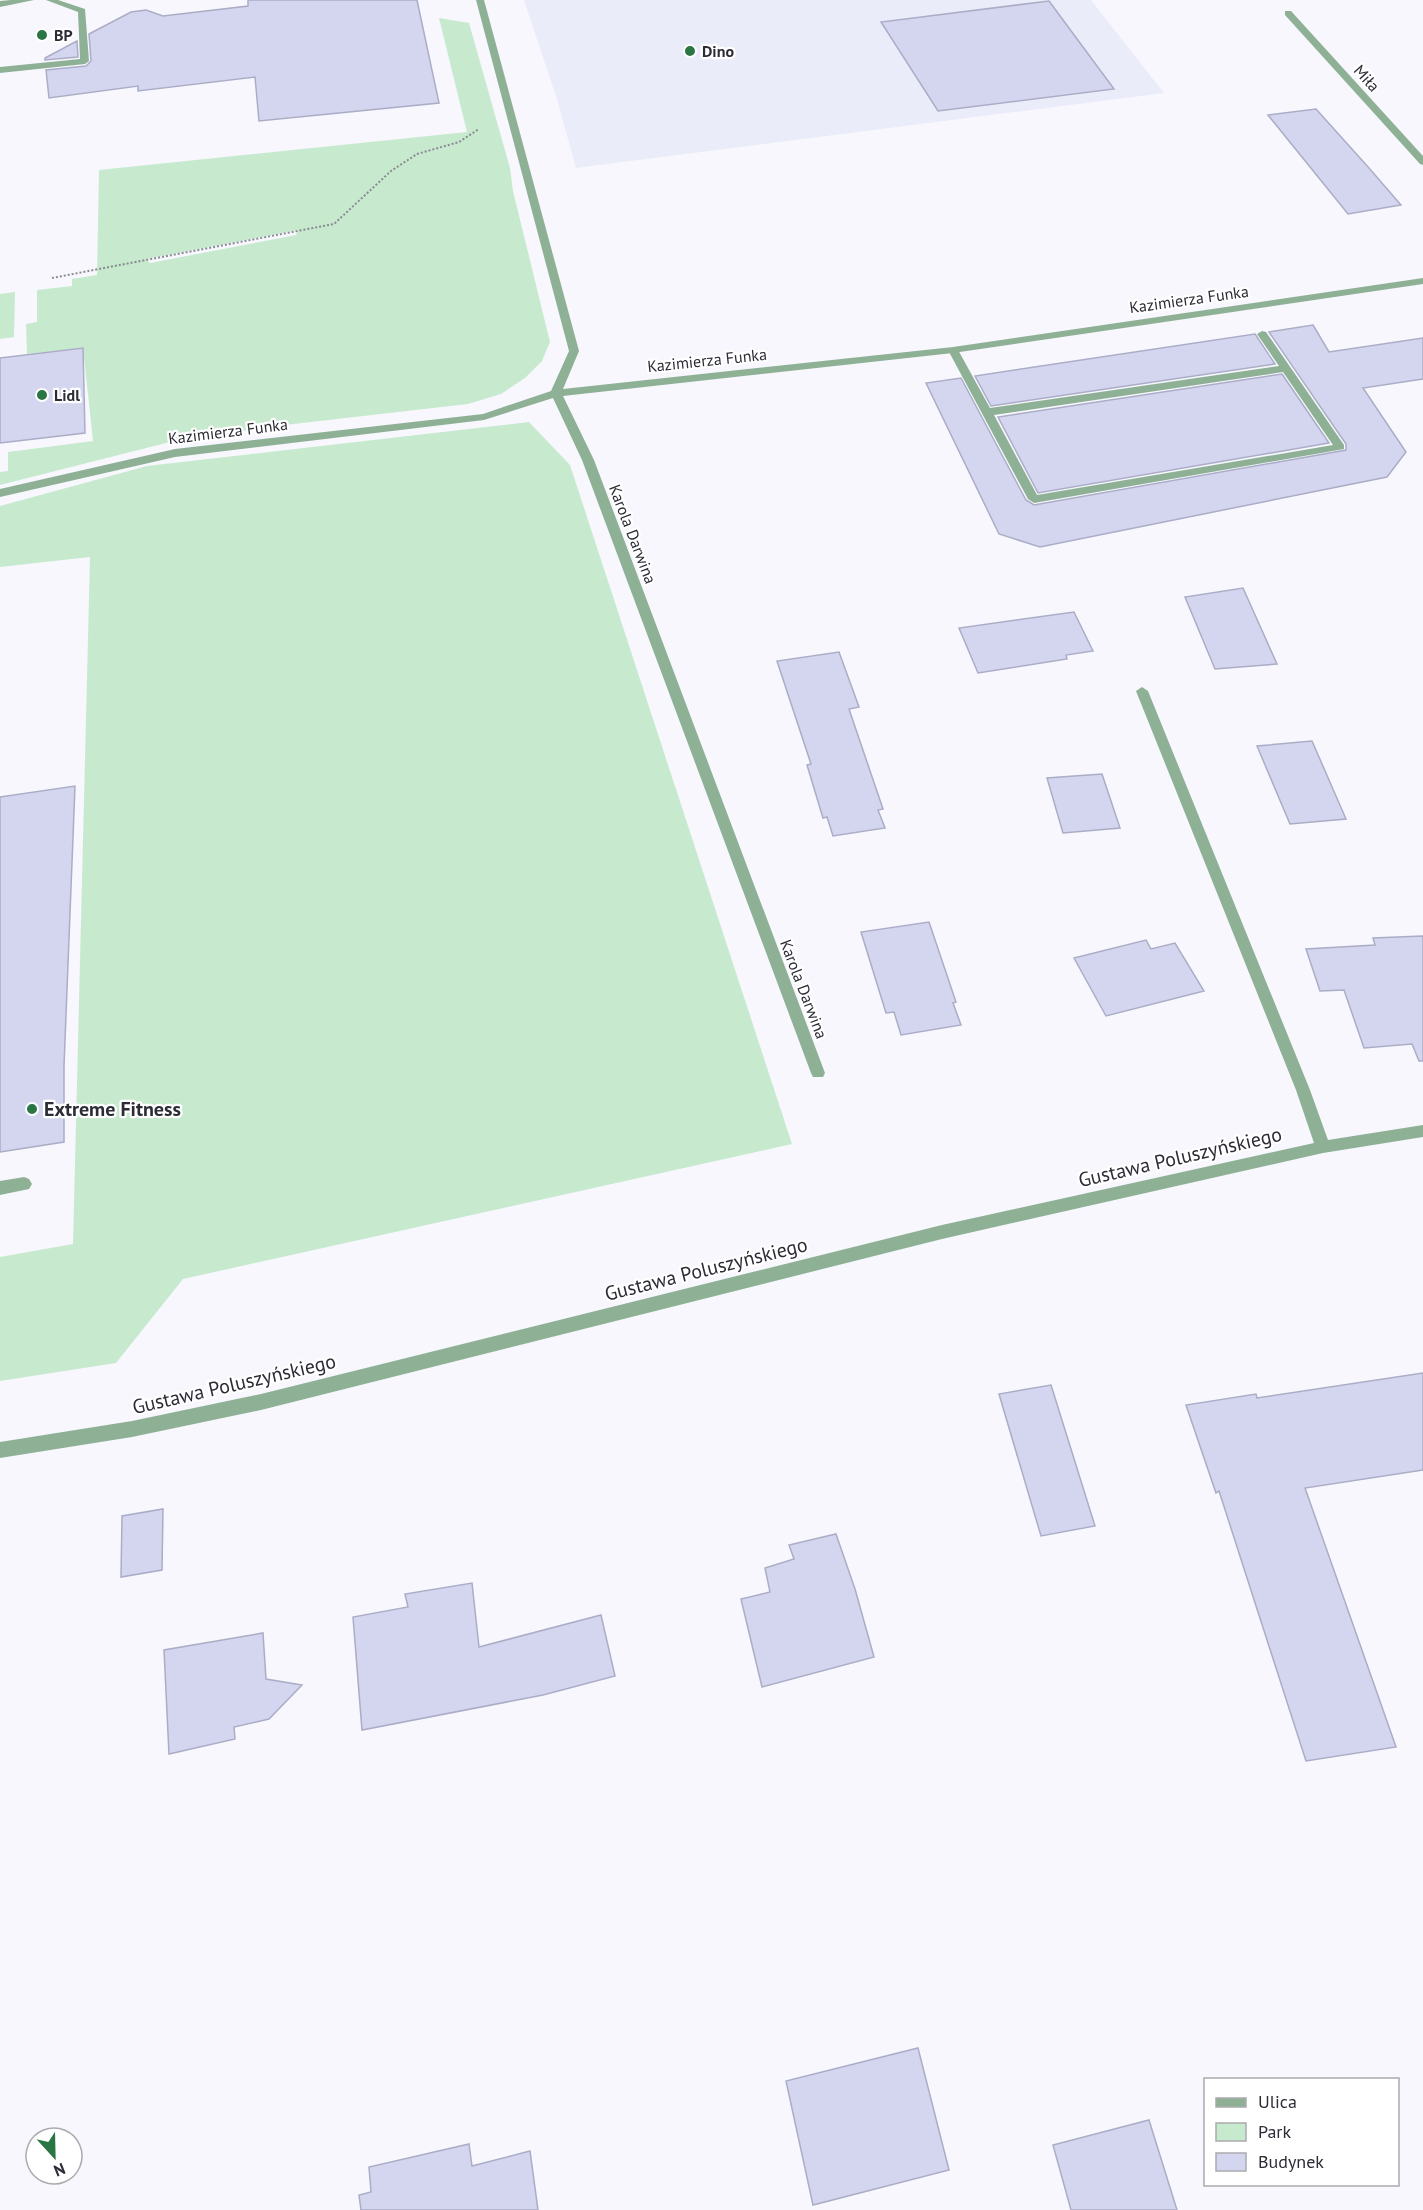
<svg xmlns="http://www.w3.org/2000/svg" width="1423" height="2210" font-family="'PT Sans',sans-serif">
	<rect width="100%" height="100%" fill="#f7f7fd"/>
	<path fill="#ebecf9" d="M524 0H1091L1164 93 576 168 556 96Z"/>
	<path fill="#c7eacf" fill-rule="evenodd" d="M439 18 469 23 510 168 513 191 550 342 542 361 525 378 501 394 468 404 276 426 174 441 0 485V472L8 471V452L93 441 83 348 27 354 26 324 37 322V290L72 286V279L97 275 99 170 467 132ZM298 230 296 235 150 263 146 259Z
		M15 292 14 337 0 339V294Z
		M529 422 570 465 792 1144 183 1279 116 1363 0 1381V1257L73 1244 90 557 0 567V506L147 466Z"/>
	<path fill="#d4d6f0" stroke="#abadc6" stroke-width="1.5" d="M248 0H417L439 103 259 121 255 77 138 91V86L49 98 46 70 86 66 91 61 89 34 131 12 146 10 163 16 248 6Z
		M1049 1 1114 89 938 111 881 22Z
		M77 41 78 57 45 60V58Z
		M1316 109 1369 168 1401 205 1348 214 1268 115Z
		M1313 325 1329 352 1423 338V379L1363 388 1406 452 1387 477 1040 547 999 534 926 383 961 378 1026 500 1034 505 1346 450V444L1269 332Z
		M1255 334 1275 364 991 406 975 376Z
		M83 348 85 433 0 443V358Z
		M1282 374 1329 443 1038 493 998 417Z
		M1243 588 1277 664 1215 669 1185 597Z
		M1074 612 1093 651 1066 655 1067 659 978 673 959 628Z
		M839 652 859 707 849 709 883 809 878 810 885 828 833 836 827 817 823 818 807 765 811 764 777 661Z
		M1312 741 1346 819 1290 824 1257 746Z
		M1102 774 1120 828 1063 833 1047 778Z
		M75 786 64 1066V1142L0 1152V797Z
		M929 922 956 1002 953 1003 961 1025 901 1035 894 1012 886 1013 861 932Z
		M1423 936V1061H1419L1412 1044 1364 1048 1344 990 1320 991 1306 949 1375 945 1373 938Z
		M1146 940 1151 949 1175 943 1204 991 1106 1016 1074 958Z
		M1423 1373V1470L1305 1488 1396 1747 1306 1761 1219 1491 1216 1493 1186 1405 1256 1394 1257 1398Z
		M1051 1385 1095 1526 1041 1536 999 1394Z
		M163 1509 162 1570 121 1577 122 1516Z
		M836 1534 855 1589 874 1657 762 1687 741 1599 770 1592 765 1568 794 1559 789 1545Z
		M472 1583 479 1647 601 1615 615 1676 543 1695 362 1730 353 1617 408 1607 405 1594Z
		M263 1633 266 1679 302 1685 269 1719 234 1727 235 1739 169 1754 164 1650Z
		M918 2048 949 2170 813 2205 786 2081Z
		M1149 2120 1177 2210H1071L1053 2145Z
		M469 2144 472 2166 530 2151 538 2210H361L359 2195 371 2192 369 2167Z"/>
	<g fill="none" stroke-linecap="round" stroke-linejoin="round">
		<path stroke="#8a8a92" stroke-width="2" stroke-dasharray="2 2" stroke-linecap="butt" d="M52 278 334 224 391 171 417 154 459 142 479 129"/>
		<path fill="#8eb196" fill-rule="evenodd" d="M11 0H34L0 7V1Z
			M46 0H58L85 9 89 61 85 64 0 73V67L80 59 78 12Z
			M1262 331 1266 332 1344 445V449L1034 503 1028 499 948 350 949 348H957L990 408 1279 366 1257 334ZM1283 372 1333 445 1037 495 994 415Z
			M24 1177 29 1179 32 1184 29 1189 0 1195V1181Z"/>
		<path fill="#8eb196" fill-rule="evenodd" d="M476 0H484L579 351 563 389 953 347 1423 278V284L953 353 563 396 594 460 825 1073 823 1077H813L811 1073 582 460 553 398 484 420 175 457 0 497V489L175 449 483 414 551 391 569 351Z
			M1285 11H1291L1423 156V165L1420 164 1285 15Z
			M1142 687 1148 691 1310 1090 1328 1140 1423 1125V1137L1323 1153 942 1239 261 1410 132 1437 0 1458V1442L132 1421 261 1394 942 1225 1314 1143 1296 1090 1136 691Z"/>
	</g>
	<g fill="#2a7544" stroke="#fff" stroke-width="2">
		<circle cx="42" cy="35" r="6"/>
		<circle cx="690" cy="51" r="6"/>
		<circle cx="42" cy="395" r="6"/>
		<circle cx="32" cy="1109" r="6"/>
	</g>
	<g text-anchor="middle" stroke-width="4.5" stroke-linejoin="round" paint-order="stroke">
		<g font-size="16" font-weight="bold" fill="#2c2c36" stroke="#fff" text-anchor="start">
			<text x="54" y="41">BP</text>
			<text x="702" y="57">Dino</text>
			<text x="54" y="401">Lidl</text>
		</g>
		<g font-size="16" fill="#2c2c36" stroke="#fff">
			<text transform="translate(1367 78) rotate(48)" y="6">Miła</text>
			<text transform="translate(1189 299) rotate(-8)" y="6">Kazimierza Funka</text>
			<text transform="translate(707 360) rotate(-6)" y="6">Kazimierza Funka</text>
			<text transform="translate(228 431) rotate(-7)" y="6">Kazimierza Funka</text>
			<text transform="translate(633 534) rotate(69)" y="6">Karola Darwina</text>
			<text transform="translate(804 989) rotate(69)" y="6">Karola Darwina</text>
		</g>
		<g font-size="20" font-weight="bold" fill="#2c2c36" stroke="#fff" text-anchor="start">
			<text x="44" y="1116">Extreme Fitness</text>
		</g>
		<g font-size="20" fill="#2c2c36" stroke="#fff">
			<text transform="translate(1180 1157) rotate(-13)" y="7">Gustawa Poluszyńskiego</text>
			<text transform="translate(706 1269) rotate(-14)" y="7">Gustawa Poluszyńskiego</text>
			<text transform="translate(234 1384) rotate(-13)" y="7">Gustawa Poluszyńskiego</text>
		</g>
	</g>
	<rect x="1204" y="2078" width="195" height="108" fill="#ffffff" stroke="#ababaf" stroke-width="1.5"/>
	<rect x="1216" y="2098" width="30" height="9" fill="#8eb196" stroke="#ababaf" stroke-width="1.5"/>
	<text x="1258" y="2108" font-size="18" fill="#2c2c36">Ulica</text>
	<rect x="1216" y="2123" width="30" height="18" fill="#c7eacf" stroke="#ababaf" stroke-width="1.5"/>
	<text x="1258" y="2138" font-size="18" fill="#2c2c36">Park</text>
	<rect x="1216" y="2153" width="30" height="18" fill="#d4d6f0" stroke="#ababaf" stroke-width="1.5"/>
	<text x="1258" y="2168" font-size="18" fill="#2c2c36">Budynek</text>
	<g transform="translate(54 2156) rotate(158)"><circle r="28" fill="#ffffff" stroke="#ababaf" stroke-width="1.5"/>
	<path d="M0-4.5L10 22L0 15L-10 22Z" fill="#2a7544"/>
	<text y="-9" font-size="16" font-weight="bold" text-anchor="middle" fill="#2c2c36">N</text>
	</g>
</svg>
